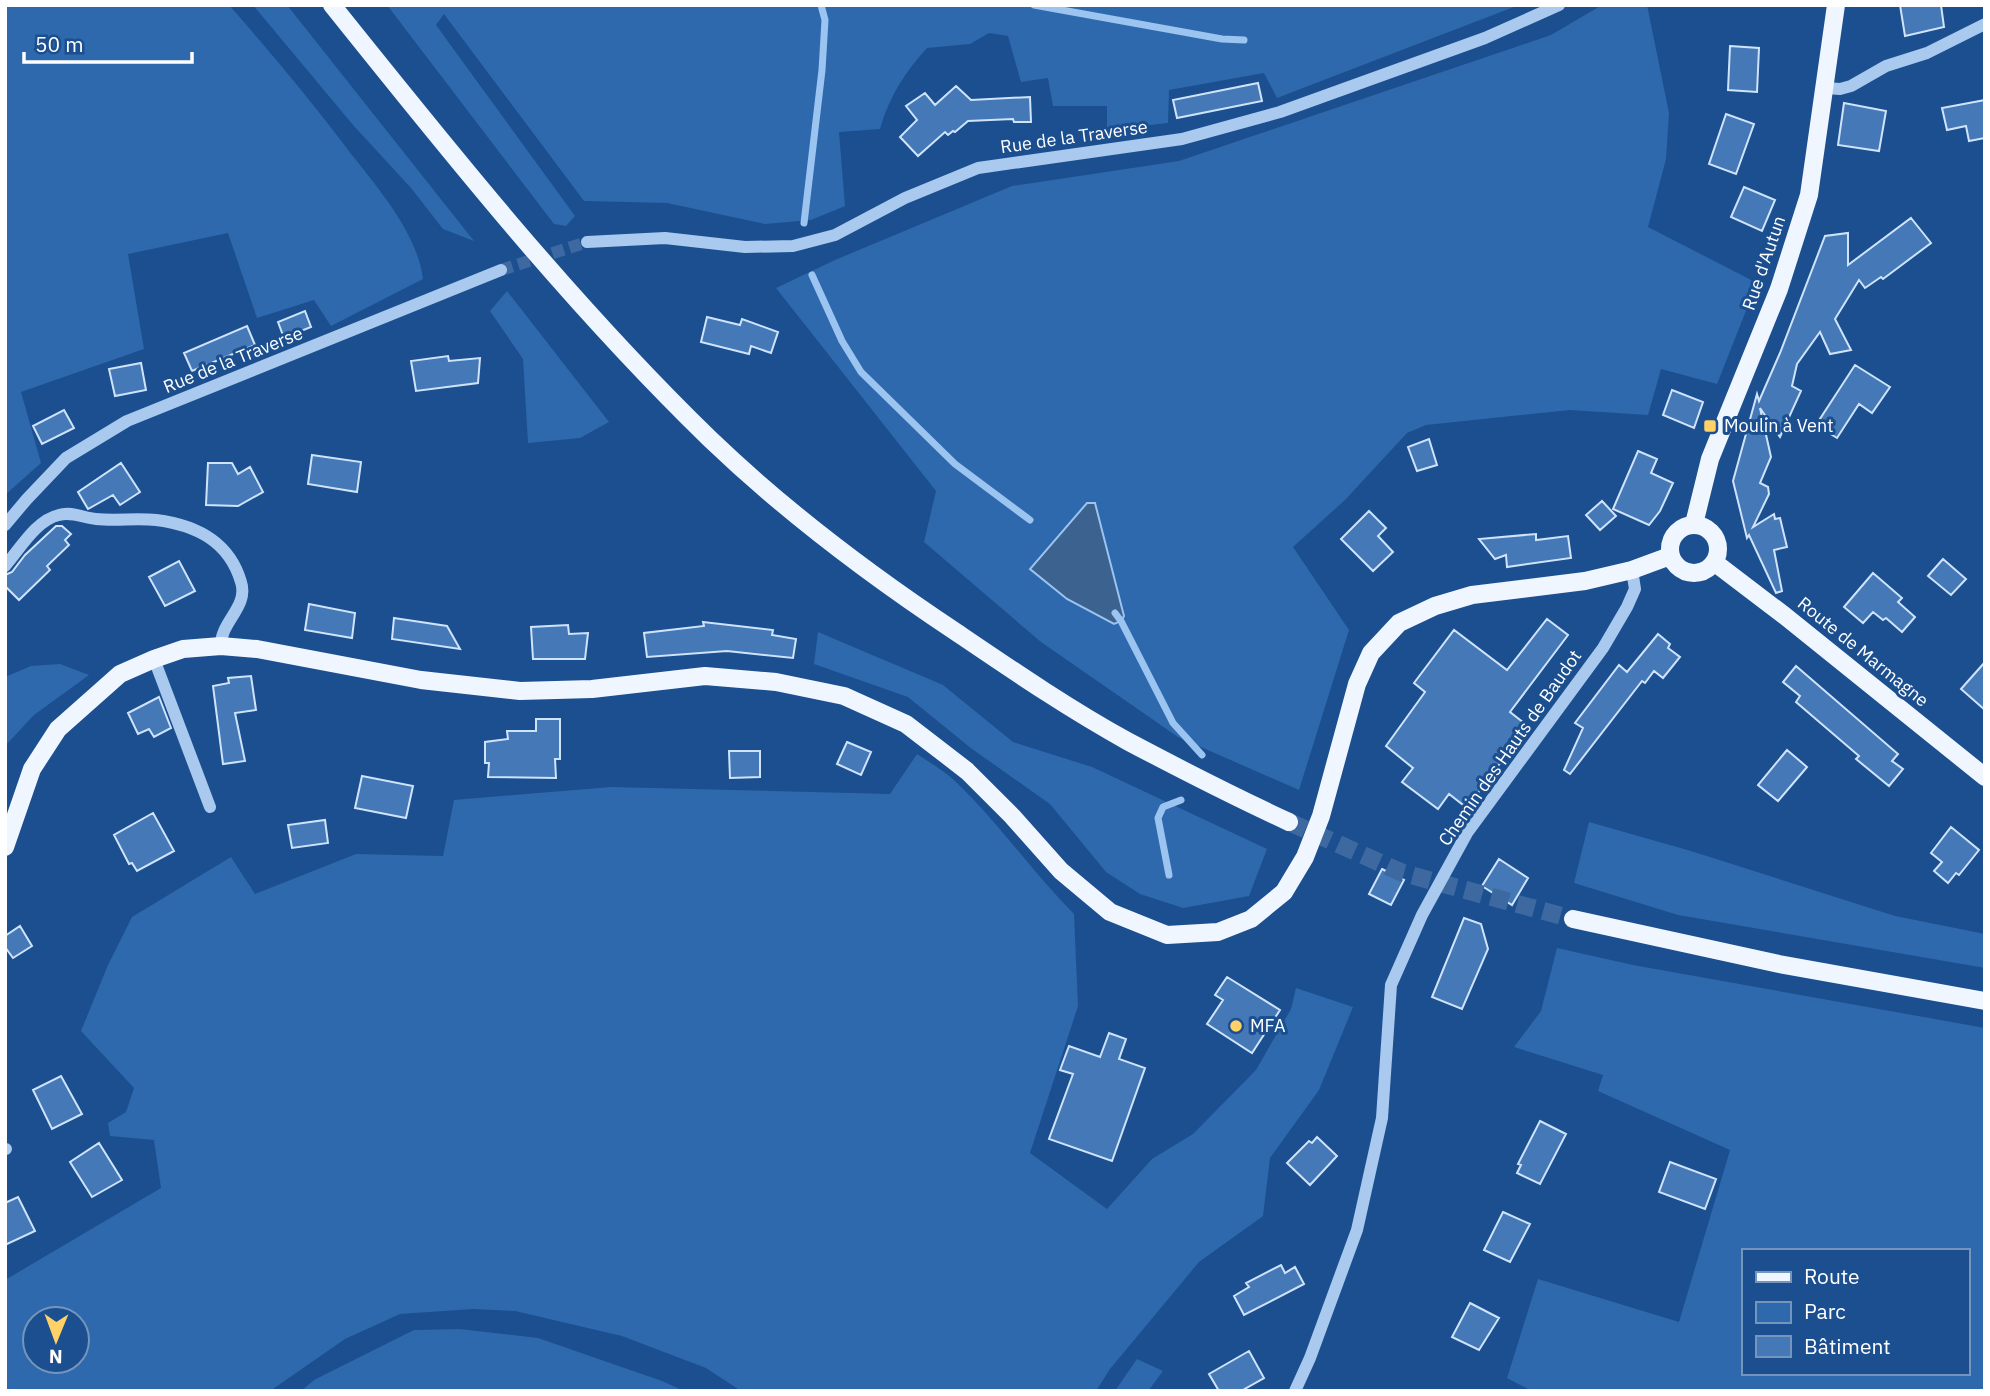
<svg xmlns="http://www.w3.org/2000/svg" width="1990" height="1396" font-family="'IBM Plex Sans',sans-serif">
	<rect width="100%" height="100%" fill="#1b4f8f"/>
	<path fill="#2e69ad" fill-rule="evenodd" d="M5 5H229C272 54 313 103 352 155 379 189 418 235 423 279L331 326 314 300 257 318 228 233 128 254 144 349 21 392 41 463 5 495Z
		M253 5H287L474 241 443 229 411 188 353 125Z
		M387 5H1519L1277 98 1264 73 1169 90 1168 123 1107 130V106H1053L1048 78 1021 82 1008 36 989 33 970 44 927 48C905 72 889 97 880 129L839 132 845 206 811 220 765 224 667 203 584 201 444 14 436 25 575 216 566 226 554 224Z
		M1602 5H1647L1669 113 1666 159 1648 227 1757 283 1717 384 1661 369 1648 415 1570 410 1426 425 1407 433 1345 500 1293 547 1349 630 1299 790 1178 737 1041 642 924 542 936 491 776 288 835 260 1012 186 1179 161 1551 35Z
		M507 291 609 422 580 438 528 443 523 359 490 311Z
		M818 632 943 685 1013 742 1092 767 1267 849 1249 896 1183 908 1140 894 1106 872 1050 804 972 749 908 697 814 664Z
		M60 664 89 675 34 715 5 746V677L31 666Z
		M917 754C930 763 945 771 956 782 999 823 1032 872 1074 914L1078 1006 1030 1153 1107 1209 1152 1159 1193 1134 1256 1070 1291 1009 1296 988 1353 1007 1319 1090 1270 1158 1263 1216 1199 1262 1110 1369 1096 1391H741L706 1368 622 1336 515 1311 473 1309 400 1314 345 1339 270 1391H5V1280L161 1188 154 1140 110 1136 108 1123 126 1112 134 1088 81 1031 108 965 132 917 231 857 255 894 356 854 443 856 454 800 611 787 890 794ZM77 1319V1361H35V1319Z
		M1589 822 1691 851 1895 916 1985 934V968L1678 915 1574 883Z
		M1557 948 1633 965 1985 1028V1391H1532L1507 1378 1538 1279 1679 1322 1730 1150 1598 1091 1603 1075 1514 1047 1541 1011ZM1743 1251H1967V1373H1743Z
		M459 1329 538 1338 662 1381 684 1391H301L314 1380 414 1330Z
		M1137 1359 1163 1371 1148 1391H1115Z"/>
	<path fill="#3c6290" stroke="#9cc4f0" stroke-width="2" d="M1087 503H1095L1124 616 1121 621 1114 624 1067 599 1030 569Z"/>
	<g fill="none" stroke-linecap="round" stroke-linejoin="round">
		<path stroke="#9cc4f0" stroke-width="7" d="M1034 5 1222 39 1244 40
			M804 223 822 70 825 20 821 5
			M812 275 842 341 861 372 955 464 1030 520
			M1115 613 1121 621 1173 723 1202 755
			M1169 875 1158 818 1163 807 1181 800"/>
	</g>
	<path fill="#4478b7" stroke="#cfe3fa" stroke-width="2" d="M1900 5H1941L1944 27 1905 36Z
		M1730 46 1759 48 1757 92 1728 90Z
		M1258 83 1262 101 1177 118 1173 100Z
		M956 86 971 100 1030 97 1031 122H1014L1013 119 968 121 955 132 953 131 948 135 945 132 918 156 900 137 917 120 906 106 925 93 935 105Z
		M1985 100V138L1969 141 1966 126 1947 130 1942 108Z
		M1844 103 1886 111 1879 151 1838 145Z
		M1726 114 1754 124 1736 174 1709 164Z
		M1744 187 1775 200 1762 231 1731 217Z
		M1911 218 1931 243 1883 279 1881 277 1865 288 1859 280 1835 319 1851 350 1830 354 1820 332 1797 364 1792 386 1801 391 1780 437 1760 408 1771 457 1760 483 1768 487 1769 494 1753 527 1774 514 1775 519 1780 518 1787 547 1774 550 1782 591 1776 593 1749 535 1747 538 1733 481 1757 394 1759 401 1780 353 1825 236 1848 233V265Z
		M305 311 311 327 284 338 278 322Z
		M707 317 740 325 742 319 778 332 771 353 751 346 749 354 701 342Z
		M247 326 255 345 192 371 184 353Z
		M448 356 449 361 480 358 478 383 416 391 411 361Z
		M141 363 146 390 115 396 109 369Z
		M1855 365 1890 387 1872 413 1859 404 1837 438 1816 425Z
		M1672 390 1703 402 1694 428 1663 415Z
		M64 410 74 428 42 444 33 426Z
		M1429 439 1437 465 1417 471 1408 447Z
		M1638 451 1657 459 1651 473 1673 483 1660 511 1649 525 1613 509Z
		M312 455 361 462 357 492 308 484Z
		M121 463 140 492 120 505 113 495 88 509 78 492Z
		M208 463H232L238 474 250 467 263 492 238 506 206 505Z
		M1602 501 1616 516 1600 530 1586 515Z
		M1369 511 1386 528 1378 536 1393 552 1373 571 1341 539Z
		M56 526H62L71 534 65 540 69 545 47 566 50 570 19 600 5 586V575L12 572 25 555Z
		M1536 534V540L1568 536 1571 558 1507 567 1506 555 1495 559 1479 539Z
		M1943 559 1966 579 1951 595 1928 576Z
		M179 561 195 591 165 606 149 577Z
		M1873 573 1902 598 1898 602 1915 617 1902 632 1886 618 1883 620 1873 612 1863 623 1844 607Z
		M309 604 355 613 352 638 305 630Z
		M394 618 447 626 460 649 392 639Z
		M1547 619 1568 635 1510 712 1528 726 1467 808 1449 794 1438 809 1402 782 1413 768 1386 746 1425 692 1414 683 1454 630 1507 670Z
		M703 622 773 630 772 635 796 639 793 658 727 651 647 657 644 633 704 626Z
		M568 625 569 634 588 633 585 659H533L531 627Z
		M1658 634 1670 644 1668 648 1680 657 1663 678 1654 671 1645 683 1642 681 1570 774 1564 770 1583 728 1575 723 1619 665 1627 672Z
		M1985 662V710L1961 689Z
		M1796 666 1898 754 1892 761 1903 769 1889 786 1856 759 1859 756 1796 702 1800 696 1783 682Z
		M251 676 256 710 235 713 245 761 223 764 213 686 229 683 228 678Z
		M159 697 171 728 154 737 149 729 138 734 128 713Z
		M536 719H560V759H555L556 778 488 777 489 763H485V742L508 739 507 731H536Z
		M847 742 871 752 861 775 837 764Z
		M1787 750 1807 767 1778 801 1758 785Z
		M729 751H760V777L730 778Z
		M362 776 413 786 406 818 355 808Z
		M153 813 174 851 137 871 132 863 129 864 114 835Z
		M325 820 328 843 292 848 288 825Z
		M1951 827 1979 850 1959 875 1956 873 1948 883 1934 871 1942 862 1931 853Z
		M1499 859 1528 878 1512 905 1482 886Z
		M1382 869 1404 880 1391 905 1369 894Z
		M1464 918 1481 924 1488 949 1462 1009 1432 997Z
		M20 926 32 946 13 958 5 947V936Z
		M1227 977 1280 1010 1252 1053 1207 1024 1223 1000 1215 995Z
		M1109 1033 1126 1039 1119 1059 1145 1068 1112 1161 1049 1139 1073 1074 1060 1070 1069 1046 1100 1057Z
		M61 1076 82 1114 52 1129 33 1090Z
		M1540 1121 1566 1134 1540 1184 1517 1173 1521 1165 1518 1164Z
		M1317 1137 1337 1156 1310 1185 1287 1163 1309 1141 1312 1143Z
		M99 1143 122 1180 92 1197 70 1162Z
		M1670 1162 1716 1179 1705 1209 1659 1192Z
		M18 1197 35 1231 5 1245V1203Z
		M1503 1212 1530 1224 1510 1262 1484 1250Z
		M1281 1265 1285 1273 1295 1267 1304 1284 1244 1315 1234 1296 1249 1287 1246 1283Z
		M1470 1303 1499 1318 1479 1350 1452 1337Z
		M1249 1351 1264 1378 1241 1391H1219L1209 1374Z"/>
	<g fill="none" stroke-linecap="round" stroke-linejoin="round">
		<path stroke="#3d69a0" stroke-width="12" stroke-dasharray="12 6" stroke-linecap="butt" d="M501 270 587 242"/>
		<path stroke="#3d69a0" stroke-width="18" stroke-dasharray="18 9" stroke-linecap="butt" d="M1289 822 1403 873 1573 919"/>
		<path stroke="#a9c9ee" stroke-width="12" d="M1826 88 1840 89 1851 86 1886 66 1927 53 1985 24
			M587 242 665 238 745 247 793 246 835 235 905 198 978 168 1182 139 1280 112 1485 38 1559 5
			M5 525 27 499 66 458 127 421 501 270
			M5 566C20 549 36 520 59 515 71 511 84 518 96 519 116 521 136 518 156 520 196 525 229 541 241 582 249 607 220 622 221 646
			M154 659 210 807
			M5 1149H6
			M1295 1391 1310 1358 1357 1230 1382 1118 1391 985 1422 915 1467 833 1603 648 1627 607 1635 589 1632 570"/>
		<path stroke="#f0f6ff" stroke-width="18" d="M332 5C452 155 572 305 710 439 785 511 870 575 956 632 1012 670 1069 709 1129 742 1182 770 1235 797 1289 822
			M1694 524 1710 459 1779 289 1809 195 1836 5
			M1670 549a24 24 0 1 1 48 0a24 24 0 1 1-48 0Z
			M1714 562 1785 616 1985 777
			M5 847 32 769 58 729 120 674 154 659 183 649 221 646 257 649 421 680 520 691 592 689 705 676 776 682 844 696 906 724 967 771 1012 816 1061 871 1110 912 1167 935 1218 932 1251 919 1284 892 1305 857 1321 816 1357 684 1371 653 1399 623 1435 606 1472 595 1585 581 1632 570 1670 556
			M1573 919 1779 964 1985 1001"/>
	</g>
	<g fill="#ffd166" stroke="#1b4f8f" stroke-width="2.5">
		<rect x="1703" y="419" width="14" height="14" rx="3.5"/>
		<circle cx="1236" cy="1026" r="7"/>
	</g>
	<g text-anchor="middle" stroke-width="6" stroke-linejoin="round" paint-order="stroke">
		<g font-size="18" fill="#fff" stroke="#1b4f8f">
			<text transform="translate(1074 137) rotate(-8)" y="6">Rue de la Traverse</text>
			<text transform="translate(1764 263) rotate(-71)" y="6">Rue d'Autun</text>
			<text transform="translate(233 360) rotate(-22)" y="6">Rue de la Traverse</text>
			<text transform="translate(1863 652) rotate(39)" y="6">Route de Marmagne</text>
			<text transform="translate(1510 748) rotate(-55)" y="6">Chemin des Hauts de Baudot</text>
		</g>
		<g font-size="18" fill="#fff" stroke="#1b4f8f" text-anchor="start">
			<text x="1724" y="432">Moulin à Vent</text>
			<text x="1250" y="1032">MFA</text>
		</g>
	</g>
	<rect width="1990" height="1396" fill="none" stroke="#ffffff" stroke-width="14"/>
	<rect x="1742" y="1249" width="228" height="126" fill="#1b4f8f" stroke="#7695bc" stroke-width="2"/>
	<rect x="1756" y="1272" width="35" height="10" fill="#f0f6ff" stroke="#7695bc" stroke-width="2"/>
	<text x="1804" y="1284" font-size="21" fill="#ffffff">Route</text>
	<rect x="1756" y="1302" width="35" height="21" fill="#2e69ad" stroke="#7695bc" stroke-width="2"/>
	<text x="1804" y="1319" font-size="21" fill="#ffffff">Parc</text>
	<rect x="1756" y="1336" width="35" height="21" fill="#4478b7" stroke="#7695bc" stroke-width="2"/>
	<text x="1804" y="1354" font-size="21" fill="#ffffff">Bâtiment</text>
	<g transform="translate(56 1340) rotate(181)"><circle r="33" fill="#1b4f8f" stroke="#7695bc" stroke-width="2"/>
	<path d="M0-5L12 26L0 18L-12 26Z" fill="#ffd166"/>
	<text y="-10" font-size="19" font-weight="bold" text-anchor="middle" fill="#ffffff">N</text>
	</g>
	<path d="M24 52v10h168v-10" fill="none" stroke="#ffffff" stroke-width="3.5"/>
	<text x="35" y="52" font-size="21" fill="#ffffff" stroke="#1b4f8f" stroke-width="5" paint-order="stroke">50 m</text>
</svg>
